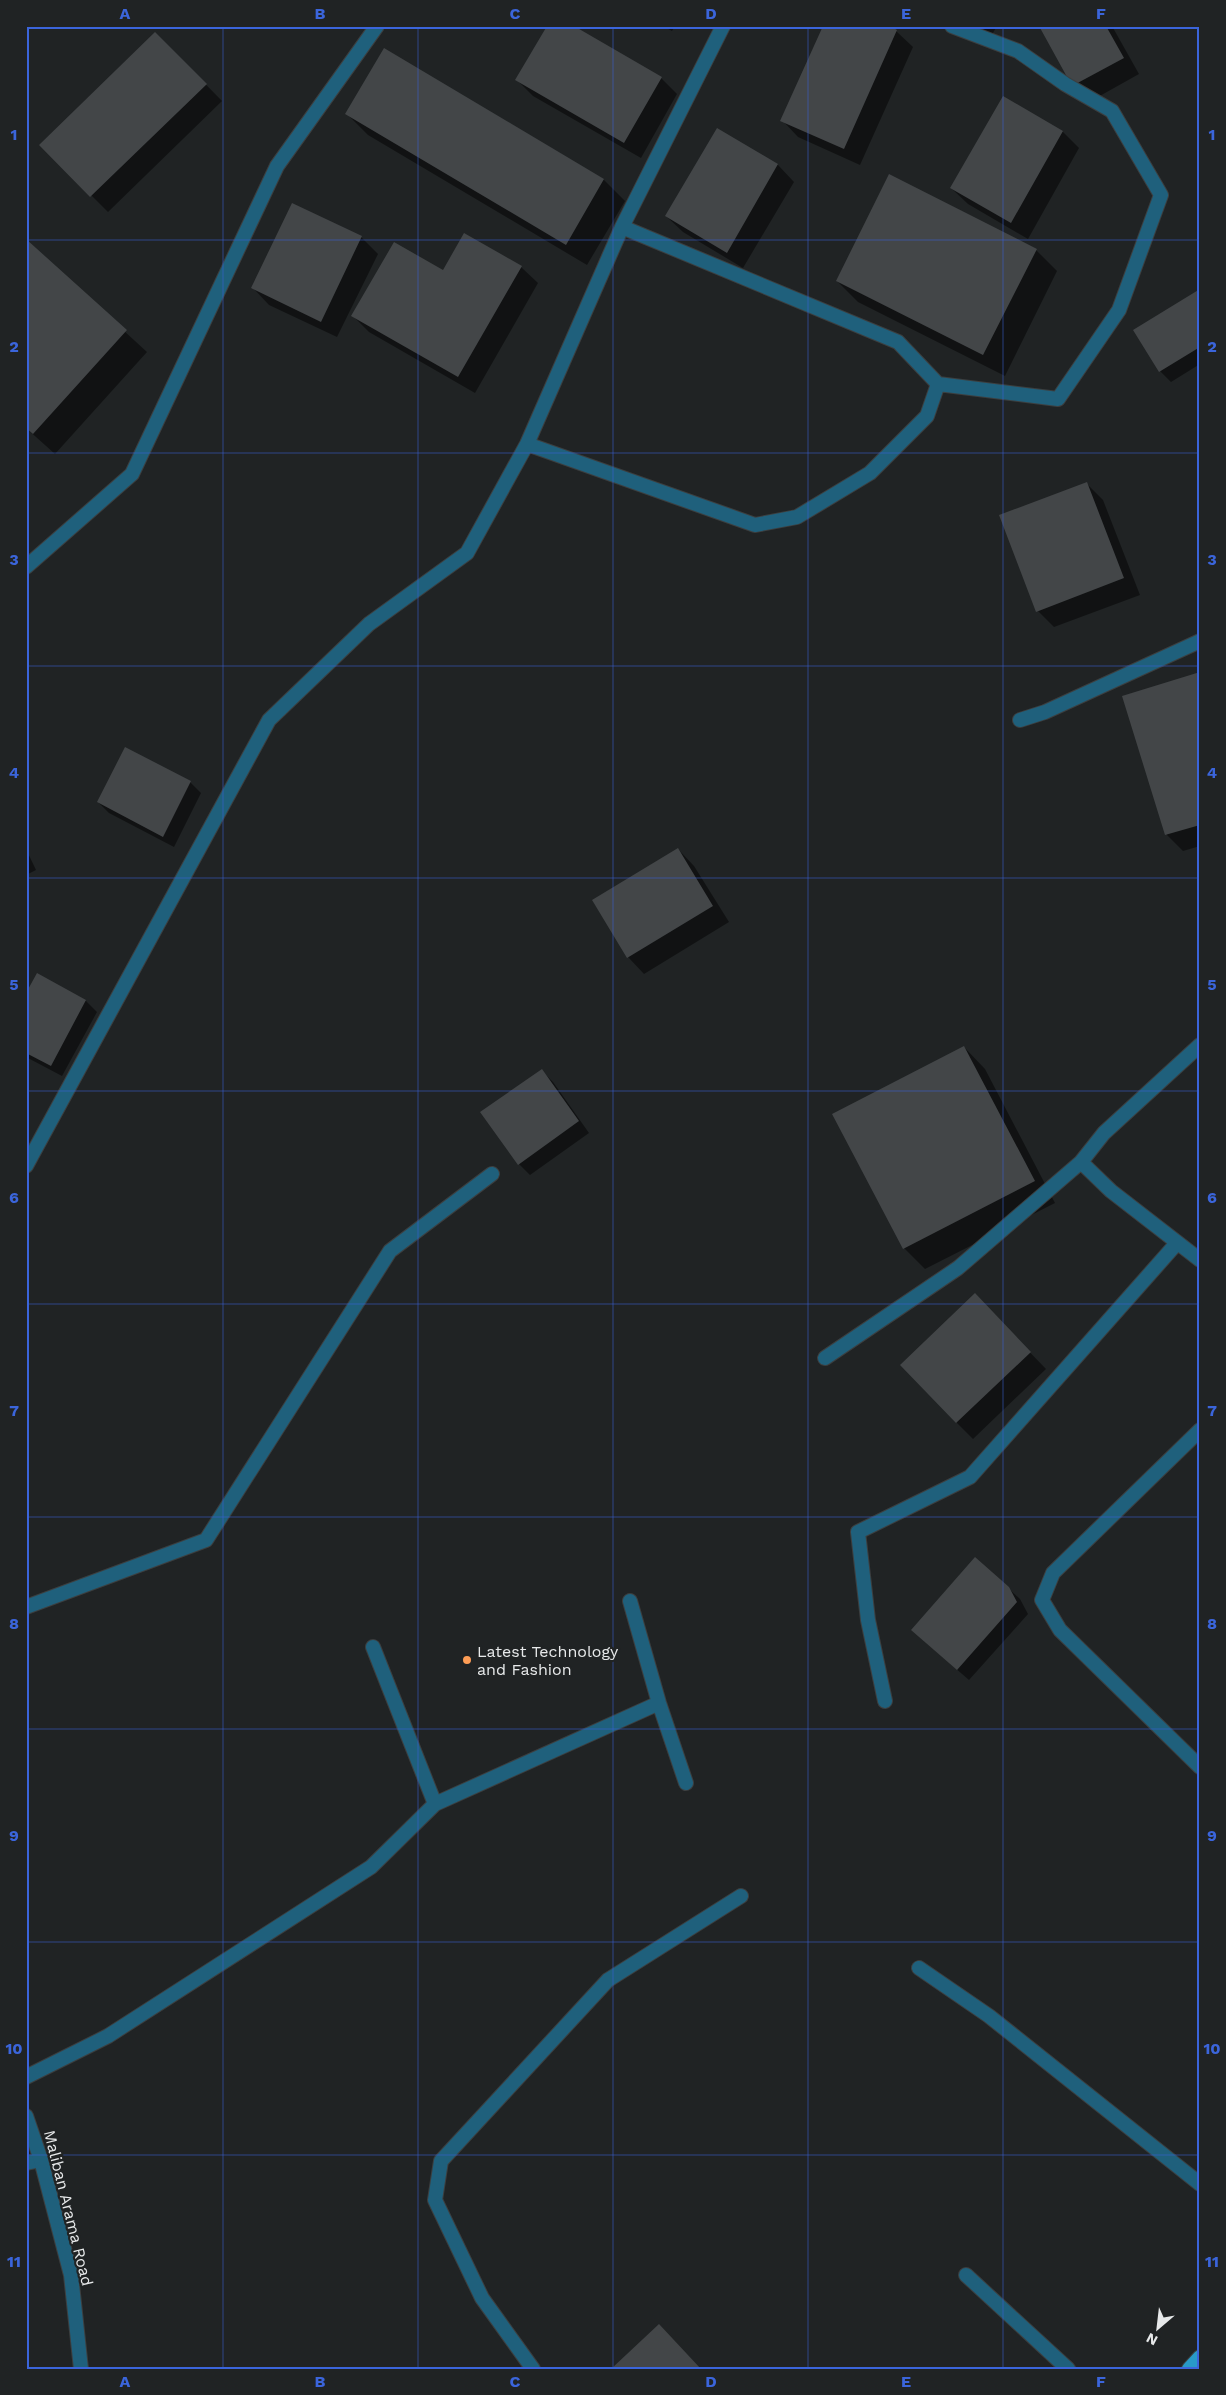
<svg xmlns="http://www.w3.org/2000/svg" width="1226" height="2395" font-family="'Work Sans',sans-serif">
	<rect width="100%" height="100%" fill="#202324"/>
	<path fill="#0007" d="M663 26H675L672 31Z
		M959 26H997L987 43Z
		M1040 26H1112L1139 74 1089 102 1073 85Z
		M896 31 913 47 860 165 798 137 782 120Z
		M172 50 222 101 108 212 41 145Z
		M385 50 604 180 625 201 587 265 368 135 347 114Z
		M661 78 677 94 641 158 533 96 517 80Z
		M1003 98 1063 132 1079 148 1028 239 968 204 951 188Z
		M717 130 778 165 794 182 743 268 683 232 666 216Z
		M361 237 378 254 337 337 269 305 253 288Z
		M26 241 147 352 55 454 26 428Z
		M1036 250 1057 271 1005 376 858 302 837 281Z
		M521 267 538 283 475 393 369 332 353 316 444 272Z
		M1200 291V364L1171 382 1160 371Z
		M1086 483 1103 500 1140 595 1054 627 1038 611Z
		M1200 674V846L1183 851 1167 835 1124 696Z
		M190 782 201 793 174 847 109 813 98 802Z
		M26 849 36 870 26 875Z
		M678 849 694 866 729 922 644 974 628 957 593 901Z
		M26 996 86 1001 97 1012 62 1076 26 1057Z
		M964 1047 985 1069 1055 1203 925 1269 904 1248Z
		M542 1071 553 1082 589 1133 530 1175 519 1164Z
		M991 1312 1046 1369 973 1439 956 1422Z
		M1008 1588 1020 1599 1028 1614 969 1680 924 1641Z"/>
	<path fill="#434648" d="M547 26H574L662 77 624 143 515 80Z
		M823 26H890L897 30 844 149 780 121Z
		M1039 26H1106L1124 58 1072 86Z
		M155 32 207 84 90 197 39 145Z
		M384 48 604 179 566 245 345 114Z
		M1003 96 1063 131 1011 223 950 188Z
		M717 128 778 164 727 253 665 216Z
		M889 174 1037 249 983 355 836 281Z
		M292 203 362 236 321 322 251 288Z
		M464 233 522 266 458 377 351 316 394 242 443 270Z
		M26 239 127 330 33 434 26 428Z
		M1200 289V347L1159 372 1133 330Z
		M1087 482 1124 578 1036 612 999 515Z
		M1200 672V825L1165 835 1122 696Z
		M125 747 191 781 163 837 97 802Z
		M678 848 713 906 627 958 592 900Z
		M37 973 86 1000 51 1066 26 1053V993Z
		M964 1046 1035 1181 903 1249 832 1114Z
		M542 1069 579 1121 518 1165 480 1112Z
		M975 1293 1031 1352 956 1423 900 1365Z
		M975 1557 1009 1587 1017 1602 957 1670 911 1630Z
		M659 2324 701 2369H611Z"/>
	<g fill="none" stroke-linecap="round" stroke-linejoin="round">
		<g stroke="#3c3f40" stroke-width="16">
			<path id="service" d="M966 2275 1068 2369"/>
		</g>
		<g stroke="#3c3f40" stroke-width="16">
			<path id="minor" d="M938 384 1058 399 1119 310 1161 195 1112 111 1065 84 1018 51 952 26
				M527 444 755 525 797 517 870 473 927 416 938 384 898 342 622 227
				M26 567 132 474 277 166 377 26
				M1020 720 1045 712 1200 641
				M1200 1045 1104 1133 1081 1162 1111 1191 1200 1260
				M26 1166 269 720 369 624 467 553 527 444 622 227 723 26
				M825 1358 958 1268 1081 1162
				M1200 1430 1053 1573 1042 1600 1060 1630 1200 1767
				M630 1601 659 1703 686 1783
				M26 1607 206 1540 390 1251 492 1174
				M373 1647 435 1804
				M885 1701 868 1620 858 1532 970 1477 1177 1243
				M919 1968 989 2016 1200 2184
				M26 2077 108 2036 371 1867 435 1804 659 1703
				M26 2163 41 2160
				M533 2369 482 2298 435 2200 441 2161 608 1980 741 1896"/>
		</g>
		<g stroke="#3c3f40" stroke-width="16">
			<path id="tertiary" d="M26 2116 41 2160 71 2275 81 2369"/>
		</g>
		<g stroke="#3c3f40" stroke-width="16">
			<path id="primary" d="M1189 2369 1200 2357"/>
		</g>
		<use href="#service" stroke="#1f607c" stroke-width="14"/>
		<use href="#minor" stroke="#1f607c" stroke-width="14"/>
		<use href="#tertiary" stroke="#1f607c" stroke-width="14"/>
		<use href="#primary" stroke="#289ac8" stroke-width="14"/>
	</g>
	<path fill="none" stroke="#3b65db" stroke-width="1" stroke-opacity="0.55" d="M223 26V2369M418 26V2369M613 26V2369M808 26V2369M1003 26V2369M26 240H1200M26 453H1200M26 666H1200M26 878H1200M26 1091H1200M26 1304H1200M26 1517H1200M26 1729H1200M26 1942H1200M26 2155H1200"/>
	<circle fill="#fd9d55" stroke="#202324" stroke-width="2" cx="467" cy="1660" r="5"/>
	<g text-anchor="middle" stroke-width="4.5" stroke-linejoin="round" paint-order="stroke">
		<g font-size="16" fill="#e7e9ea" stroke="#202324" text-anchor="start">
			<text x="477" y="1657">Latest Technology<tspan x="477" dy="18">and Fashion</tspan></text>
		</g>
		<g font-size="16" fill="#e7e9ea" stroke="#202324">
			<text transform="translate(69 2208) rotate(76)" y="6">Maliban Arama Road</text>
		</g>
	</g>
	<rect width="1226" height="2395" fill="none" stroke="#202324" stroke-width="55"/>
	<g transform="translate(1158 2328) rotate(208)" stroke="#202324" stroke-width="4" paint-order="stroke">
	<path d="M0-4L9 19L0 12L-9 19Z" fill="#e7e9ea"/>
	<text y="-8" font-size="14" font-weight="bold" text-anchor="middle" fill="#e7e9ea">N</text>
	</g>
	<rect x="28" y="28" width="1170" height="2340" fill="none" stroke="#3b65db" stroke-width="2"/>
	<g font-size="16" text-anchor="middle" font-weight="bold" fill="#3b65db">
		<text x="125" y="19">A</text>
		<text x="320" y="19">B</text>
		<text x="515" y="19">C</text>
		<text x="711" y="19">D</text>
		<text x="906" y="19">E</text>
		<text x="1101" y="19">F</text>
		<text x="14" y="140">1</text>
		<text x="1212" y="140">1</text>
		<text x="14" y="352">2</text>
		<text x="1212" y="352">2</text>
		<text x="14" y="565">3</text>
		<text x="1212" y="565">3</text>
		<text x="14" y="778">4</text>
		<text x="1212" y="778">4</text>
		<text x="14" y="990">5</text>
		<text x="1212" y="990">5</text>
		<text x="14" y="1203">6</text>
		<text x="1212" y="1203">6</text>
		<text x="14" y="1416">7</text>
		<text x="1212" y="1416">7</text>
		<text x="14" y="1629">8</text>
		<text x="1212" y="1629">8</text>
		<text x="14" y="1841">9</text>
		<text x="1212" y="1841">9</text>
		<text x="14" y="2054">10</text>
		<text x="1212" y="2054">10</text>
		<text x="14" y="2267">11</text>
		<text x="1212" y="2267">11</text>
		<text x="125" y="2387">A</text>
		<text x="320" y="2387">B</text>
		<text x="515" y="2387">C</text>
		<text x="711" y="2387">D</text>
		<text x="906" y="2387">E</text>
		<text x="1101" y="2387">F</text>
	</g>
</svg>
